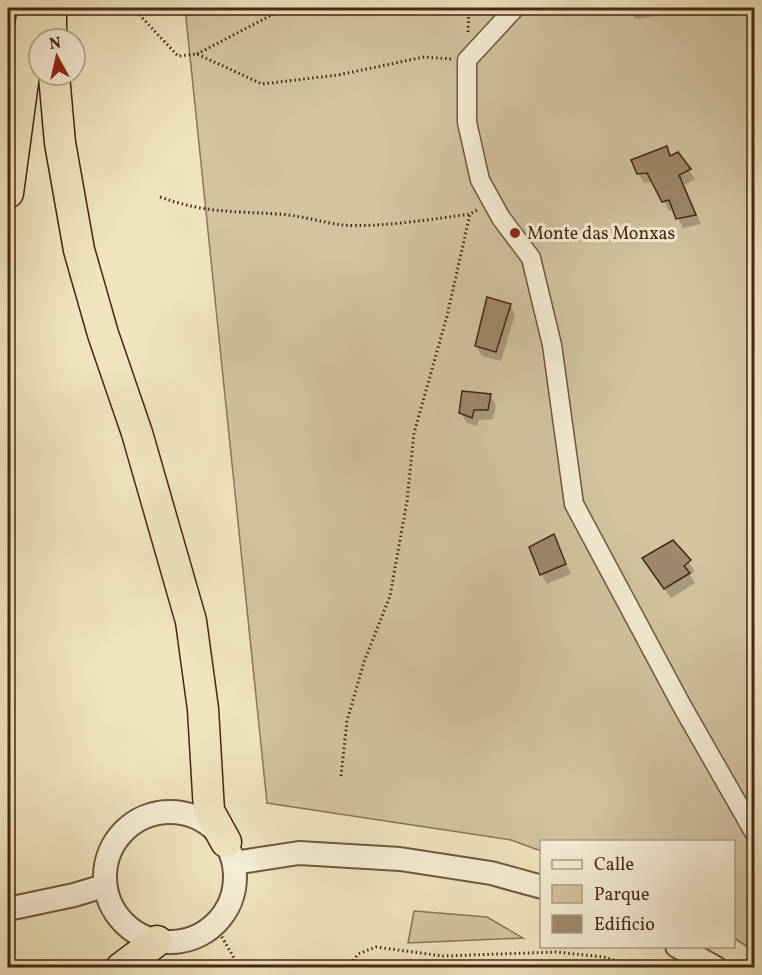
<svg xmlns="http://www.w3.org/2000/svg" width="762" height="975" font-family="Vollkorn,serif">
	<rect width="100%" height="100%" fill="#efe4be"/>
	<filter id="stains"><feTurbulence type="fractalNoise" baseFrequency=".00333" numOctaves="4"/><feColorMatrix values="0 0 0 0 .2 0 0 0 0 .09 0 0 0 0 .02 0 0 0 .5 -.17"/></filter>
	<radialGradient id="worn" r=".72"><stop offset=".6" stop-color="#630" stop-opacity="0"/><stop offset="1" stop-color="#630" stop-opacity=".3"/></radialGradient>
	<path fill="#d2c4a1" stroke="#8c755b" stroke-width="1.5" d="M185 8H754V951L734 938V842H542L541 851 511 840 267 803Z
		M414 911 487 917 523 938 408 943Z"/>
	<path fill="#0003" d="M629 8H656L658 16 635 19Z
		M667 148 672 157 678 154 695 179 684 185 701 224 683 228 674 210 669 211 654 182 644 183 638 173Z
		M510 305 515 315 501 361 482 356 476 346Z
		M490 395 496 405 493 419 479 420 477 426 467 423 461 413Z
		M553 536 571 574 547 584 541 574Z
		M673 542 695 571 690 575 695 583 671 598 649 568Z"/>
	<path fill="#9e896d" stroke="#472615" stroke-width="1.5" d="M667 146 670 156 678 152 691 169 679 175 696 215 676 219 669 200 662 202 647 173 637 174 631 160Z
		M487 297 511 304 496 352 475 346Z
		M462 391 491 394 488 410H474L472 418 459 413Z
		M554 534 566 564 540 575 529 547Z
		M673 540 691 560 684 566 690 573 664 589 642 558Z"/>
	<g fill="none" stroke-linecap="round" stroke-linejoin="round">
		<g stroke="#71563f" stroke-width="21">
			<path id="minor" d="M515 8 467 60V122L480 180 501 218 531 258 552 345 574 504 682 706 754 832"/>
		</g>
		<g stroke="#71563f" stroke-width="26">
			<path id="tertiary" d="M105 877a65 65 0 1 1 130 0a65 65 0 1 1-130 0Z
				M234 863 299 853 400 859 491 873 542 887
				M8 909 74 895 104 886
				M677 946 716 968"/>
		</g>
		<g stroke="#472615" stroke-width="33">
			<path id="trunk" d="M51 8V39
				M54 75 60 143 79 250 103 334 137 433 191 621 203 709 209 811 226 842
				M8 193 33 8
				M121 968 157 941"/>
		</g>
		<path stroke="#472615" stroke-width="3" stroke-dasharray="1.5 3" stroke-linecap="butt" d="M133 8 178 56 197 54 262 84 338 75 424 57 452 59
			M468 32 469 8
			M197 54 285 8
			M160 197C205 213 231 211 278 214 299 215 320 222 342 225 378 228 433 219 470 214
			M341 776 347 721 364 662 390 596 407 501 414 433 447 316 470 214 477 210
			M215 925 234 958 232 968
			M348 968 358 954 376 947 443 956 556 952 604 957 639 968"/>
		<use href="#minor" stroke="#f5edd5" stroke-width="18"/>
		<use href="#tertiary" stroke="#f5edd5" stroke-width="22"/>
		<use href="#trunk" stroke="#efe4be" stroke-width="30"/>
	</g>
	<circle fill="#8f2418" stroke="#f5edd5" stroke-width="2" cx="515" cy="233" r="6"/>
	<g text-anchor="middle" stroke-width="6" stroke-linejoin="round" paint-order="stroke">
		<g font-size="18" fill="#472615" stroke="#f5edd5" text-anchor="start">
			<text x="527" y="239">Monte das Monxas</text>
		</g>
	</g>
	<rect width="762" height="975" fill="none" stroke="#efe4be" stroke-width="30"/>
	<rect x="9" y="9" width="744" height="957" fill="none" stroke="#472615" stroke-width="3"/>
	<rect x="15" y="15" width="732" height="945" fill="none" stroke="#472615" stroke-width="1.5"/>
	<rect x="540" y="840" width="195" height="108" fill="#f5edd5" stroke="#af9d88" stroke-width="1.5"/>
	<rect x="552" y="860" width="30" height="9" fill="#f5edd5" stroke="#af9d88" stroke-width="1.5"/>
	<text x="594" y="870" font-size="18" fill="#472615">Calle</text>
	<rect x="552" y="885" width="30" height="18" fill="#d2c4a1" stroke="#af9d88" stroke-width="1.5"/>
	<text x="594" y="900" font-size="18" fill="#472615">Parque</text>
	<rect x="552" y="915" width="30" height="18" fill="#9e896d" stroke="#af9d88" stroke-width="1.5"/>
	<text x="594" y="930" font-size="18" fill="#472615">Edificio</text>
	<g transform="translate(57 57) rotate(352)"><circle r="28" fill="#f5edd5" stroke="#af9d88" stroke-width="1.5"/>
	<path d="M0-4.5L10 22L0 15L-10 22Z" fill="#8f2418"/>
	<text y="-9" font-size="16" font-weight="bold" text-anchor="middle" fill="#472615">N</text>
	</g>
	<rect width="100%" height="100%" filter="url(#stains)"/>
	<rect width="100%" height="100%" fill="url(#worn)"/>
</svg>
